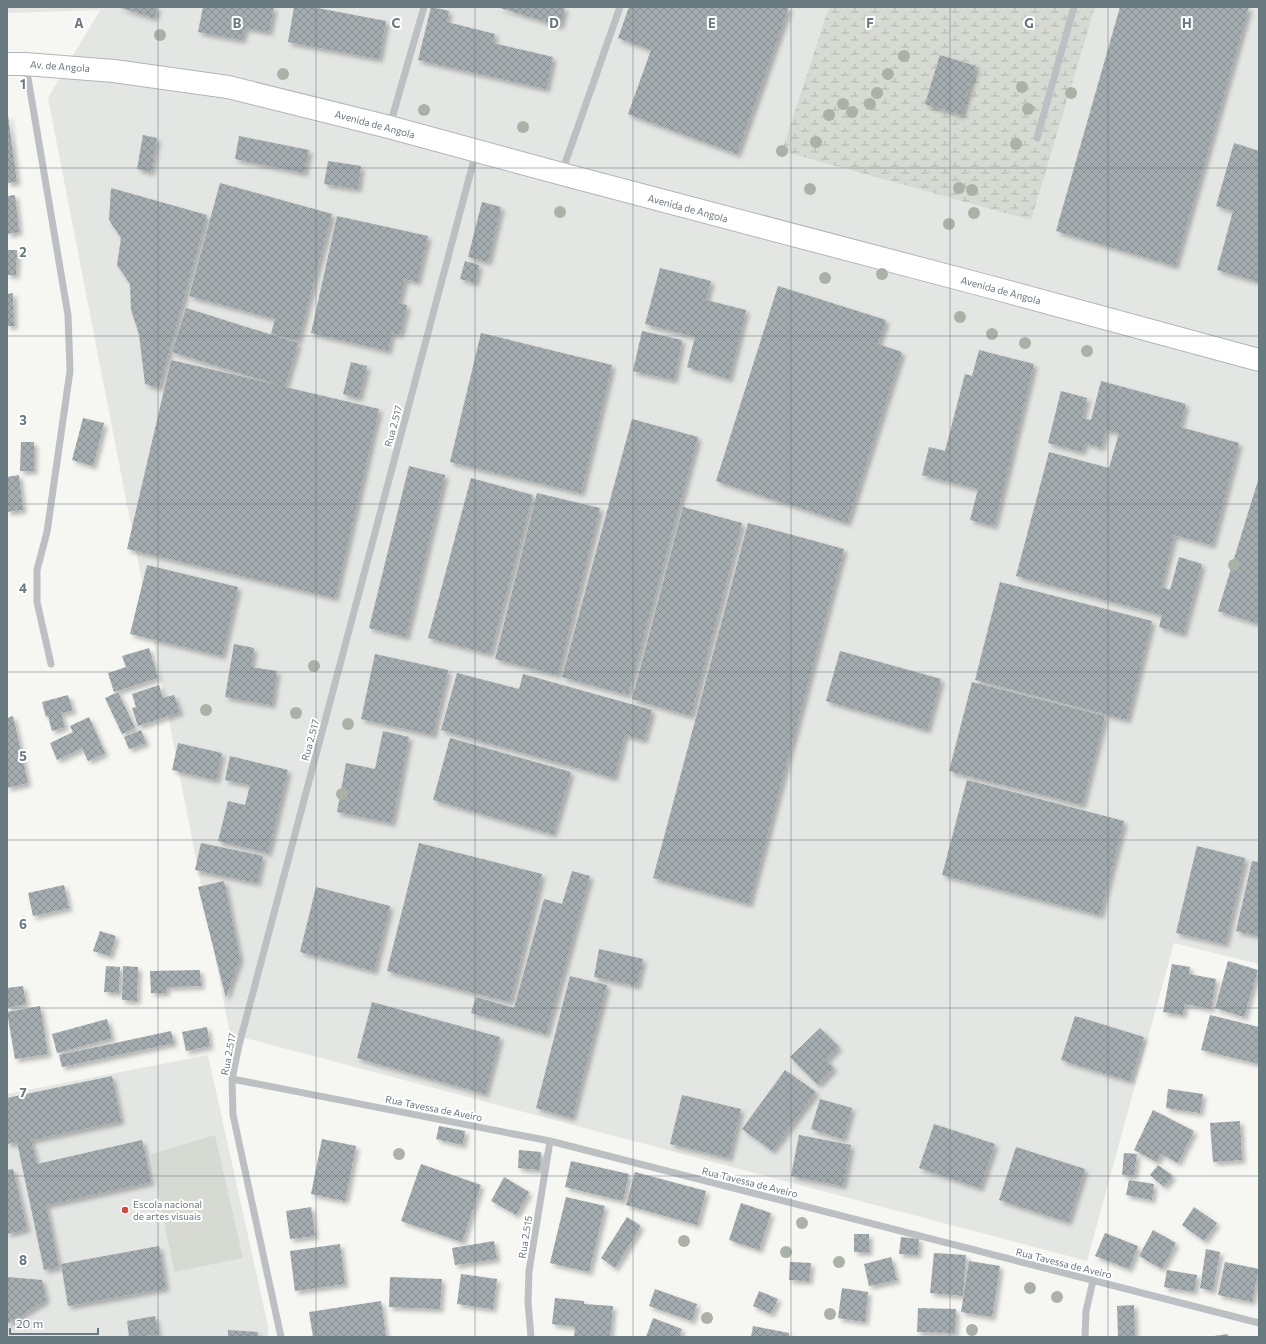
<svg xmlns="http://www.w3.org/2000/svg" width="1266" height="1344" font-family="Commissioner,sans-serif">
	<defs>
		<pattern id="wetland-marsh" width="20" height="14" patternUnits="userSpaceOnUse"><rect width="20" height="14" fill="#d7dad3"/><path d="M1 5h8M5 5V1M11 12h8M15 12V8" fill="none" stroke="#b2b6b0"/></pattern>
		<pattern id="building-cross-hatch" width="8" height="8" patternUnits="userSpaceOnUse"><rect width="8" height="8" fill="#a4acaf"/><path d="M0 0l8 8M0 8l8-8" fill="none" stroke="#8a9194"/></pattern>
		<filter id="shadow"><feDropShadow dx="3.5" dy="3.5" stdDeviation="2" flood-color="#0004"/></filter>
	</defs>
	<rect width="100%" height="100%" fill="#f6f6f3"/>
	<path fill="#e4e6e4" d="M7 7H1259V964L1174 943 1087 1261 230 1034 48 98 100 10 7 13Z
		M208 1055 268 1326V1337H7V1094Z"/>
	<path fill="url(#wetland-marsh)" d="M829 7H1095L1031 220 782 151Z"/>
	<path fill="#d7dad3" d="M215 1135 243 1258 174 1272 151 1154Z"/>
	<path fill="url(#building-cross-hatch)" filter="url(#shadow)" d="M117 7H158L154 18Z
		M203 7H274L269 32 245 28 242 40 198 32Z
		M294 7H312L386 21 379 59 288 42Z
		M431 7 449 11 447 22 495 34 493 43 553 57 546 89 418 60Z
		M497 7H565L560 26Z
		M629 7H789L737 154 628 114 651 50 618 38Z
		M1120 7H1249L1175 266 1056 231Z
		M940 55 976 66 961 115 925 104Z
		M8 115 17 182 7 183V116Z
		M143 135 157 138 151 172 137 169Z
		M239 136 309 150 304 173 235 159Z
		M1234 143 1259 151V282L1217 270 1233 211 1216 206Z
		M328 161 361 166 358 189 324 184Z
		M220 183 332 214 298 341 271 334 275 319 189 296Z
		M111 188 207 215 159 388 145 384 139 334 131 310 130 284 117 265 121 238 109 220Z
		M15 195 19 232 7 234V196Z
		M482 202 501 207 488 262 468 257Z
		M337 216 428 236 417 282 405 279 399 303 407 305 400 335 392 333 388 351 311 333Z
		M7 250H17L16 275H7Z
		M465 261 479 265 475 283 460 279Z
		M660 268 711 281 706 300 746 310 729 379 687 367 695 337 645 324Z
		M778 286 886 320 878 344 902 352 847 523 716 481Z
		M13 293 14 326H7V294Z
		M186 308 298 343 285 387 379 409 335 598 127 549 171 360 278 385 172 352Z
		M642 331 682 340 674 380 633 371Z
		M481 333 612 365 581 493 450 462Z
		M979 350 1034 364 994 526 970 520 978 489 922 475 929 447 945 451 965 374 972 376Z
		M351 362 367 366 359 398 343 394Z
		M1101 381 1186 404 1180 427 1239 443 1212 545 1174 535 1161 587 1170 590 1179 557 1202 564 1183 634 1159 627 1162 615 1016 576 1049 452 1109 468 1119 433 1106 430 1101 448 1085 443 1082 452 1048 443 1061 391 1087 398 1082 418 1091 420Z
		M83 418 104 423 93 466 72 460Z
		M632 419 698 437 628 695 562 677Z
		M21 442H34V471H20Z
		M409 466 445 475 406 637 369 628Z
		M19 475 23 510 7 512V477Z
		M1259 477V624L1218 611Z
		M471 478 533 495 490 654 428 638Z
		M537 493 600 508 558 675 495 659Z
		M683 507 742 523 691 716 632 699Z
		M748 523 844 549 749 904 653 878Z
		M147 565 238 587 222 656 130 634Z
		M1000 582 1152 621 1127 720 975 680Z
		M234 644 254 648 251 667 277 671 272 705 225 697Z
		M149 648 158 678 114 692 108 673 126 667 122 656Z
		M840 651 941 679 927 730 826 701Z
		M375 654 448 670 433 735 361 719Z
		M457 673 519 689 523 674 652 710 644 740 625 735 614 778 441 730Z
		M972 682 1105 716 1082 805 949 771Z
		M159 685 163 698 174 695 180 712 138 726 132 708 136 707 132 694Z
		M118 692 135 728 122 734 105 698Z
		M68 695 73 711 61 713 65 727 52 731 48 716 46 717 42 702Z
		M13 716 28 783 7 788V718Z
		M89 717 105 753 88 761 82 748 57 760 50 743 73 732 70 726Z
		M141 730 146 743 129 749 124 737Z
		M383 731 409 737 392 823 337 812 346 763 375 769Z
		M450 738 571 772 553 834 433 800Z
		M178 743 222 753 216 780 172 770Z
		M230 756 288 770 268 853 218 841 228 801 245 805 250 785 225 780Z
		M967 780 1124 821 1100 915 942 875Z
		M201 843 263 856 257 883 195 870Z
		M419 843 542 874 510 1002 387 971Z
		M1197 846 1245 858 1225 944 1176 933Z
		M1252 861 1259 862V936L1236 931Z
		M572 871 590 876 546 1034 471 1013 476 997 514 1008 544 899 562 904Z
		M224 881 240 958 226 998 198 887Z
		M64 885 69 908 33 916 28 893Z
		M316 887 390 906 374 971 300 952Z
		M100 931 116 936 110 956 93 951Z
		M599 949 643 959 637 986 594 977Z
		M1228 961 1258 970 1244 1017 1215 1008Z
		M1172 964 1190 967 1189 974 1216 979 1211 1009 1185 1004 1183 1015 1163 1012Z
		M106 966 120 967 119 993 104 992Z
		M123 966 138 967 137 1001 122 1000Z
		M200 970 201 986 166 987V993H151L150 971Z
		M570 976 607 985 572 1118 536 1108Z
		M23 986 26 1004 7 1008V988Z
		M372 1002 500 1037 485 1094 357 1058Z
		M40 1006 48 1054 15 1059 7 1012Z
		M1210 1015 1259 1027V1064L1201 1050Z
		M1075 1016 1144 1037 1130 1081 1061 1060Z
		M107 1019 112 1038 57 1053 52 1034Z
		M207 1027 210 1046 186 1051 182 1032Z
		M820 1028 839 1047 826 1060 834 1068 818 1085 790 1057Z
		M171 1031 174 1043 62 1067 59 1055Z
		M785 1070 816 1092 772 1151 742 1129Z
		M112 1076 121 1121 31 1140 37 1164 142 1140 151 1182 46 1205 59 1267 44 1270 17 1142 7 1144V1098Z
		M1168 1089 1203 1094 1200 1113 1166 1108Z
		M682 1095 741 1109 729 1158 670 1144Z
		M820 1099 852 1108 843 1139 811 1129Z
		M1153 1110 1194 1131 1178 1163 1161 1154 1157 1162 1134 1150Z
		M1240 1121 1242 1160 1213 1162 1210 1123Z
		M934 1124 995 1144 980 1188 919 1168Z
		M439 1126 465 1131 463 1145 436 1139Z
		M799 1135 851 1145 843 1186 791 1176Z
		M322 1139 356 1146 345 1201 311 1194Z
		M1016 1147 1085 1169 1068 1222 999 1200Z
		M519 1150 541 1152 540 1170 518 1168Z
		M1124 1153 1137 1154 1134 1176 1122 1175Z
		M571 1161 629 1174 623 1201 565 1187Z
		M421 1164 481 1185 462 1242 401 1221Z
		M1158 1165 1173 1176 1164 1187 1150 1175Z
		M13 1169 27 1229 7 1234V1170Z
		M635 1172 706 1191 697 1225 626 1205Z
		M504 1177 529 1192 516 1215 491 1201Z
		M1129 1180 1154 1184 1152 1200 1126 1195Z
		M566 1197 605 1206 589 1272 550 1263Z
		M741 1203 771 1213 759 1250 729 1240Z
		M311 1207 315 1236 290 1239 286 1211Z
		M1194 1207 1217 1223 1204 1241 1182 1225Z
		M627 1217 641 1226 615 1268 601 1258Z
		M1153 1230 1176 1243 1162 1269 1139 1256Z
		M1105 1233 1138 1246 1129 1269 1095 1256Z
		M854 1234H869V1252H854Z
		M901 1237 919 1239 918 1255 899 1254Z
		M494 1241 497 1259 455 1265 452 1248Z
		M340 1244 345 1284 295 1291 290 1251Z
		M159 1246 166 1288 68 1306 61 1264Z
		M1206 1249 1220 1252 1213 1291 1200 1288Z
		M934 1253 966 1255 963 1296 930 1293Z
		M891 1257 897 1280 869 1286 864 1264Z
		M969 1261 1000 1266 992 1317 961 1312Z
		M790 1262 811 1263 809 1281 789 1280Z
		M1225 1262 1259 1269 1252 1302 1218 1295Z
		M1167 1270 1197 1275 1194 1292 1164 1287Z
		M461 1274 497 1279 493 1309 457 1304Z
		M7 1277 42 1280 46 1300 7 1324Z
		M390 1277 442 1279 440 1309 389 1307Z
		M842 1288 868 1292 865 1322 838 1318Z
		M655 1289 697 1304 692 1321 649 1306Z
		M759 1291 778 1299 771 1314 753 1306Z
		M555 1298 584 1301V1304L613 1306 610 1337 574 1336 575 1327 552 1324Z
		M381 1301 386 1337H313L309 1312Z
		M1134 1305 1135 1337H1118L1117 1306Z
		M918 1308 956 1309 955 1333 917 1332Z
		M155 1316 158 1334 139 1337H129L127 1321Z
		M653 1318 682 1329 679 1337H646Z
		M753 1326 789 1333V1337H751Z
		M228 1330 258 1332 257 1337H228Z
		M1228 1334V1337H1214V1336Z"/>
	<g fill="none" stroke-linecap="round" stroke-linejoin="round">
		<g stroke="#b0b5b7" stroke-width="24">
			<path id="major" d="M7 64H25L114 71 228 87 389 127 562 174 994 288 1259 360"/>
		</g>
		<path stroke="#bcc0c2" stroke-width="7" d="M26 66 68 315 70 371 47 532 37 570V602L51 664
			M390 125 424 7
			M1037 138 1074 7
			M562 172 620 7
			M232 1079 550 1141 1259 1323
			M281 1337 233 1115 232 1079 239 1045 476 152
			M531 1337 528 1302 529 1271 550 1141
			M1085 1337 1086 1311 1093 1281"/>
		<use href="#major" stroke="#fff" stroke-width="22"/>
	</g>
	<g fill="#abb1a6">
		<circle cx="160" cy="35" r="6"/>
		<circle cx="904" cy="56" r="6"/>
		<circle cx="283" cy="74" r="6"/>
		<circle cx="888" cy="74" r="6"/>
		<circle cx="1022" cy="87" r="6"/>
		<circle cx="877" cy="93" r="6"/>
		<circle cx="1071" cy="93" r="6"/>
		<circle cx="843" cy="104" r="6"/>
		<circle cx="870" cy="104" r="6"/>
		<circle cx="1028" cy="109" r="6"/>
		<circle cx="424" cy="110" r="6"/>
		<circle cx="852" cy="112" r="6"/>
		<circle cx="829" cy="115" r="6"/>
		<circle cx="523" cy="127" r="6"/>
		<circle cx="816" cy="142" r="6"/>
		<circle cx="1016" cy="144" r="6"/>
		<circle cx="782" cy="151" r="6"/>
		<circle cx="959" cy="188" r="6"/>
		<circle cx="810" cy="189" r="6"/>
		<circle cx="972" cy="190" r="6"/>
		<circle cx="560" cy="212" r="6"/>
		<circle cx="974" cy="213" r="6"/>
		<circle cx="949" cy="224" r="6"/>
		<circle cx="882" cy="274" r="6"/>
		<circle cx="825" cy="278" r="6"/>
		<circle cx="960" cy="317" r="6"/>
		<circle cx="992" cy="334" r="6"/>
		<circle cx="1025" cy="343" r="6"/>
		<circle cx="1087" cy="351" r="6"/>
		<circle cx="1234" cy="565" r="6"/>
		<circle cx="314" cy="666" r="6"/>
		<circle cx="206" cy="710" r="6"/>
		<circle cx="296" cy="713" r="6"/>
		<circle cx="348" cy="724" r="6"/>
		<circle cx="342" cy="794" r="6"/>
		<circle cx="399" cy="1154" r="6"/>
		<circle cx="802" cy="1223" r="6"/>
		<circle cx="684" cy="1241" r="6"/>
		<circle cx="786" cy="1252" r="6"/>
		<circle cx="839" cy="1262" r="6"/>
		<circle cx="1030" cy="1288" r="6"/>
		<circle cx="1057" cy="1297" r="6"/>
		<circle cx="830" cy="1314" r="6"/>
		<circle cx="707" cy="1318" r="6"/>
		<circle cx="972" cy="1330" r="6"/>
	</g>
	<path fill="none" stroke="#697980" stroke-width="1" stroke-opacity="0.55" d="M158 7V1337M316 7V1337M475 7V1337M633 7V1337M791 7V1337M950 7V1337M1108 7V1337M7 168H1259M7 336H1259M7 504H1259M7 672H1259M7 840H1259M7 1008H1259M7 1176H1259"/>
	<circle fill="#cc4d3d" stroke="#fff" stroke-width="1.5" cx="125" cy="1210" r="4"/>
	<g text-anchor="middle" stroke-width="4" stroke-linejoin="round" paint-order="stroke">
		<g font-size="10" fill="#697980" stroke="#fff">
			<text transform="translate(60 66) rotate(4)" y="4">Av. de Angola</text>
			<text transform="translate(375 124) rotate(15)" y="4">Avenida de Angola</text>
			<text transform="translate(688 208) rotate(15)" y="4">Avenida de Angola</text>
			<text transform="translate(1001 290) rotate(15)" y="4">Avenida de Angola</text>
			<text transform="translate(393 426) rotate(-75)" y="4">Rua 2.517</text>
			<text transform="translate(310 740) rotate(-75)" y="4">Rua 2.517</text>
			<text transform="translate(228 1054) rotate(-79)" y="4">Rua 2.517</text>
			<text transform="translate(434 1108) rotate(11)" y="4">Rua Tavessa de Aveiro</text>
			<text transform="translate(750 1182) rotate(14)" y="4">Rua Tavessa de Aveiro</text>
			<text transform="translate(525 1237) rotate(-81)" y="4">Rua 2.515</text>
			<text transform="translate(1064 1263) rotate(14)" y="4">Rua Tavessa de Aveiro</text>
		</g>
		<g font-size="10" fill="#697980" stroke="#fff" text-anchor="start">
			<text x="133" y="1208">Escola nacional<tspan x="133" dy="12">de artes visuais</tspan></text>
		</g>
	</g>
	<g font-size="13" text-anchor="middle" font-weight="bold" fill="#697980" stroke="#fff" stroke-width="4" stroke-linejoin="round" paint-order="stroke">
		<text x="79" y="28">A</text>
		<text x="237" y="28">B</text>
		<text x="396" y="28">C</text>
		<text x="554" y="28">D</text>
		<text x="712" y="28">E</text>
		<text x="870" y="28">F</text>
		<text x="1029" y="28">G</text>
		<text x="1187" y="28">H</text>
		<text x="23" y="89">1</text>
		<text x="23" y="257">2</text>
		<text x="23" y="425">3</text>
		<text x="23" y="593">4</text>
		<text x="23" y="761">5</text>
		<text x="23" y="929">6</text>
		<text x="23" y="1097">7</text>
		<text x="23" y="1265">8</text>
	</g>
	<rect width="1266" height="1344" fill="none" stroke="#697980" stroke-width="16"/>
	<path d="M10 1328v6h88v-6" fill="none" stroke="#697980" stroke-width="2"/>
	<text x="16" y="1328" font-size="12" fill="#697980" stroke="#ffffff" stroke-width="3" paint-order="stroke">20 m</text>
</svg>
